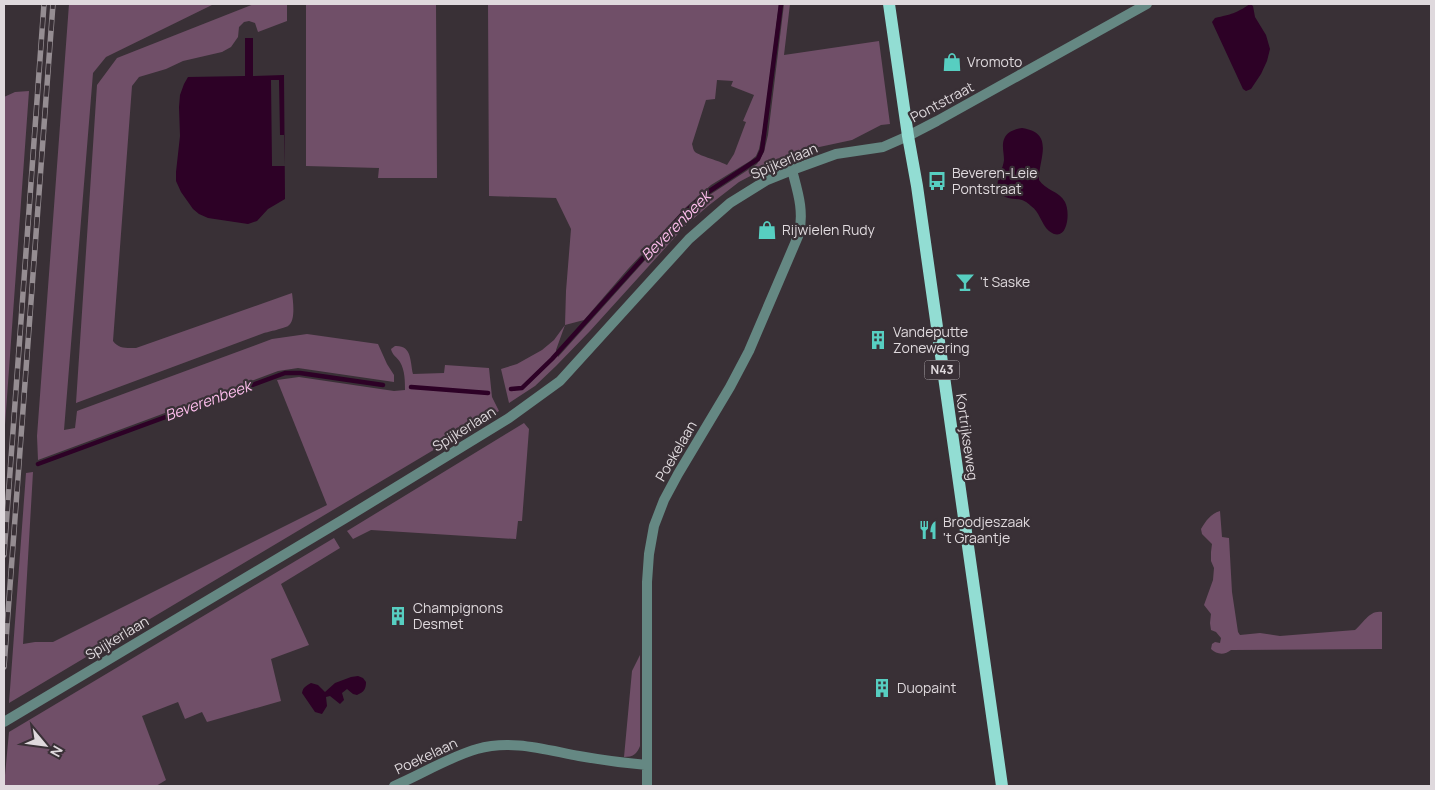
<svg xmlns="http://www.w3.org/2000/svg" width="1435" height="790" font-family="Manrope,sans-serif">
	<rect width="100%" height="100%" fill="#393036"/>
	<path fill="#704f68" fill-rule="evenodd" d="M69 4H214L106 57 93 73 64 430 75 428 77 411 272 339 307 334 378 344 387 364 394 375V382L298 368 278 371 38 460 37 436Z
		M254 4H287V21L258 32 255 23 249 21 244 22 239 27 238 37 231 47 222 52 183 61 166 69 139 77 132 86 113 341C119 349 126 348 136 348L292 293C293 301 296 321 288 326 285 328 268 332 264 333L76 403 97 85 117 58Z
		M306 4H436L437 178H378L379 168 306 166Z
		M488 4H779L764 124 759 149 756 156 750 161 711 185 685 208 628 269 584 320 565 325 556 350 558 357 683 218 708 196 757 164 764 152 768 135 784 4H790L784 55 879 41 890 124 881 125 852 140 810 149 771 165 739 182 708 206 686 225 590 331 556 366 535 386 509 403 501 369 517 364 542 350 554 340 565 325 566 291 571 229 556 198 489 196ZM717 80 733 81 731 86 754 95 743 121 746 122 734 154 727 165C720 161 700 156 695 152 693 150 693 147 692 144L706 100 715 99Z
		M29 91 4 439V97L15 92Z
		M395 346C412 345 410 361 413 374L444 373 445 365 489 368 492 397 499 411 9 703 26 473 33 472 23 644 35 642H53L327 505 277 380 299 377 394 391 405 390C405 382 405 370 400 362 397 357 392 355 391 349Z
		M524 423 529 429 522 521H518L516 539 371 530 353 539 347 531Z
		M1220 511 1222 537 1229 538 1232 592 1238 632 1240 635 1260 633 1280 636 1355 630C1364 623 1369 610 1382 612V649L1231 650C1225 655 1217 655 1211 649L1212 644 1215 642 1220 643 1221 638 1216 632 1211 630 1210 623 1211 614 1204 605 1213 580 1214 568 1211 561V552L1212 544 1202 534 1201 529C1206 521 1210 514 1220 511Z
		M334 538 340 548 281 584 309 645 271 659 281 701 207 722 202 712 185 719 178 702 142 716 166 780 156 786H4L9 732Z
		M640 655V746C637 754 633 757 624 757L632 671Z"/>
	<path fill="#2d0126" d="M1250 4 1253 6 1255 17 1266 35 1270 49 1267 61 1261 74 1251 89 1246 91 1243 89 1212 22 1215 18C1232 14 1235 14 1250 4Z
		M245 38H253V76L284 75 285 199 268 209 257 221 248 224 208 218 199 214 193 209 181 192 176 181V172L180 136 179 107 180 95 184 84 188 77 245 76Z
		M1022 128C1056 133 1038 160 1039 180 1045 190 1059 191 1065 202 1071 213 1067 245 1049 231 1041 224 1040 212 1031 206 1028 203 1025 201 1022 200 1014 198 1006 200 1000 193 993 183 1003 171 1004 160 1004 152 1001 144 1005 137 1009 131 1015 129 1022 128Z
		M358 676 363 678 366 682C366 689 364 692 357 695L353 694 347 689 342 693 344 700 340 704 330 696 326 697 327 706 322 714 315 712 302 693C303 687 306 686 311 683L318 685 325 692 335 683 351 677Z"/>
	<path fill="#393036" d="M271 80H279L280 135H284L285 166H272Z"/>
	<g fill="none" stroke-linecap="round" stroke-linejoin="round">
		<path stroke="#2d0126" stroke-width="4.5" d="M411 387 488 393
			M511 389 522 388 552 359 681 216 705 194 758 159 762 150 781 4
			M38 464 285 373H300L383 385"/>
		<path stroke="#658883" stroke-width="10" d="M908 136 937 121 1147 4
			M394 786C422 774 449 757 477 749 511 739 546 750 579 756 601 760 624 763 647 765
			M647 786V582L649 554 654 526 664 500 678 474 730 387 749 351 799 234C804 210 798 193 792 170"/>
		<path stroke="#658883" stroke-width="10" d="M4 722 344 519 509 418 560 381 689 239 730 203 767 180 792 170 836 154 883 147 908 136"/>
		<path stroke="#92ddd3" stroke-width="12" d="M889 4 908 136 917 186 1002 786"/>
		<g stroke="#958d92" stroke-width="5.5">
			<path id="rail" d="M4 555 44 4
				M4 667 53 4"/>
		</g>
		<use href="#rail" stroke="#393036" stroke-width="4" stroke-dasharray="11" stroke-linecap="butt"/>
	</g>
	<defs>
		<g id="shop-bare" transform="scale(1.5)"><path d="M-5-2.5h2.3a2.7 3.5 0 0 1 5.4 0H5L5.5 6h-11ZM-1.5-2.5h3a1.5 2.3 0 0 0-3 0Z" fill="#57cec1" stroke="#393036" stroke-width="2.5" paint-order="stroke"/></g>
		<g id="bus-bare" transform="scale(1.5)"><path d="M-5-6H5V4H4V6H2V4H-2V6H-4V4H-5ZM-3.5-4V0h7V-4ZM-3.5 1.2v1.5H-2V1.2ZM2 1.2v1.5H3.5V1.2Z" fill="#57cec1" stroke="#393036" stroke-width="2.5" paint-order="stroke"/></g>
		<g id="bar-bare" transform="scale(1.5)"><path d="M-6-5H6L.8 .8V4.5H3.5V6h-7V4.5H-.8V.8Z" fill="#57cec1" stroke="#393036" stroke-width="2.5" paint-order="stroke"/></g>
		<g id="building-bare" transform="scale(1.5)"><path d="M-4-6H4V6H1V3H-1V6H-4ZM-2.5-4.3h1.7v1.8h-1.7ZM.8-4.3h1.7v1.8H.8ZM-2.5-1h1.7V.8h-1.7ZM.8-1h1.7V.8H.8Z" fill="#57cec1" stroke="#393036" stroke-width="2.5" paint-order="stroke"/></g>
		<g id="restaurant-bare" transform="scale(1.5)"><path d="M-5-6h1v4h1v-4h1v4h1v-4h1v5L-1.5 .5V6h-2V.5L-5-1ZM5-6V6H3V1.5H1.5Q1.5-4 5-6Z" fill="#57cec1" stroke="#393036" stroke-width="2.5" paint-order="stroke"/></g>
	</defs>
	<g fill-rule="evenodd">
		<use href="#shop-bare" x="952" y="62"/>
		<use href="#bus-bare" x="937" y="181"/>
		<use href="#shop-bare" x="767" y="230"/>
		<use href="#bar-bare" x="965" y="282"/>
		<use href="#building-bare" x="878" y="340"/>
		<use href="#restaurant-bare" x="928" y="530"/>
		<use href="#building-bare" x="398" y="616"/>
		<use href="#building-bare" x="882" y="688"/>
	</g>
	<g text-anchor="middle" stroke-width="4.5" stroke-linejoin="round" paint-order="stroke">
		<rect fill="#393036" stroke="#ada6ab" stroke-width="1" x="924.5" y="360.5" width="35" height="19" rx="4"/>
		<g font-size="12" font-weight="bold" fill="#dfd9dd">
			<text x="942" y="374">N43</text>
		</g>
		<g font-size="14" fill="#dfd9dd" stroke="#393036" text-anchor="start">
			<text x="967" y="67">Vromoto</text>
			<text x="952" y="178">Beveren-Leie<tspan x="952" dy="16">Pontstraat</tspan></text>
			<text x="782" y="235">Rijwielen Rudy</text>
			<text x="980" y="287">'t Saske</text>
			<text x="893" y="337">Vandeputte<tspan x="893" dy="16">Zonewering</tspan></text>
			<text x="943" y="527">Broodjeszaak<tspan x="943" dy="16">'t Graantje</tspan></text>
			<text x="413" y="613">Champignons<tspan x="413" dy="16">Desmet</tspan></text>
			<text x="897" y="693">Duopaint</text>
		</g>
		<g font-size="14" fill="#dfd9dd" stroke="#393036">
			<text transform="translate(942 102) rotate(-28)" y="5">Pontstraat</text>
			<text transform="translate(784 161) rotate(-23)" y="5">Spijkerlaan</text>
			<text transform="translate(464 429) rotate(-32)" y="5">Spijkerlaan</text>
			<text transform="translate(967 437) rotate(82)" y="5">Kortrijkseweg</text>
			<text transform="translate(676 451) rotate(-60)" y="5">Poekelaan</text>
			<text transform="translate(117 638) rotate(-31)" y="5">Spijkerlaan</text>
			<text transform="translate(426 756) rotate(-25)" y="5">Poekelaan</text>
		</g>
		<g font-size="15" font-style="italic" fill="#febeed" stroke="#393036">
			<text transform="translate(676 226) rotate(-45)" y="5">Beverenbeek</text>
			<text transform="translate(208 401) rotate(-20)" y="5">Beverenbeek</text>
		</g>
	</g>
	<rect width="1435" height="790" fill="none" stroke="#dfd9dd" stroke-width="10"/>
	<g transform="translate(45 745) rotate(119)" stroke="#393036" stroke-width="4" paint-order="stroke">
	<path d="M0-4L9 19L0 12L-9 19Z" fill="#dfd9dd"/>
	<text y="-8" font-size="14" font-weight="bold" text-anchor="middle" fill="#dfd9dd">N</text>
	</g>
</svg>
